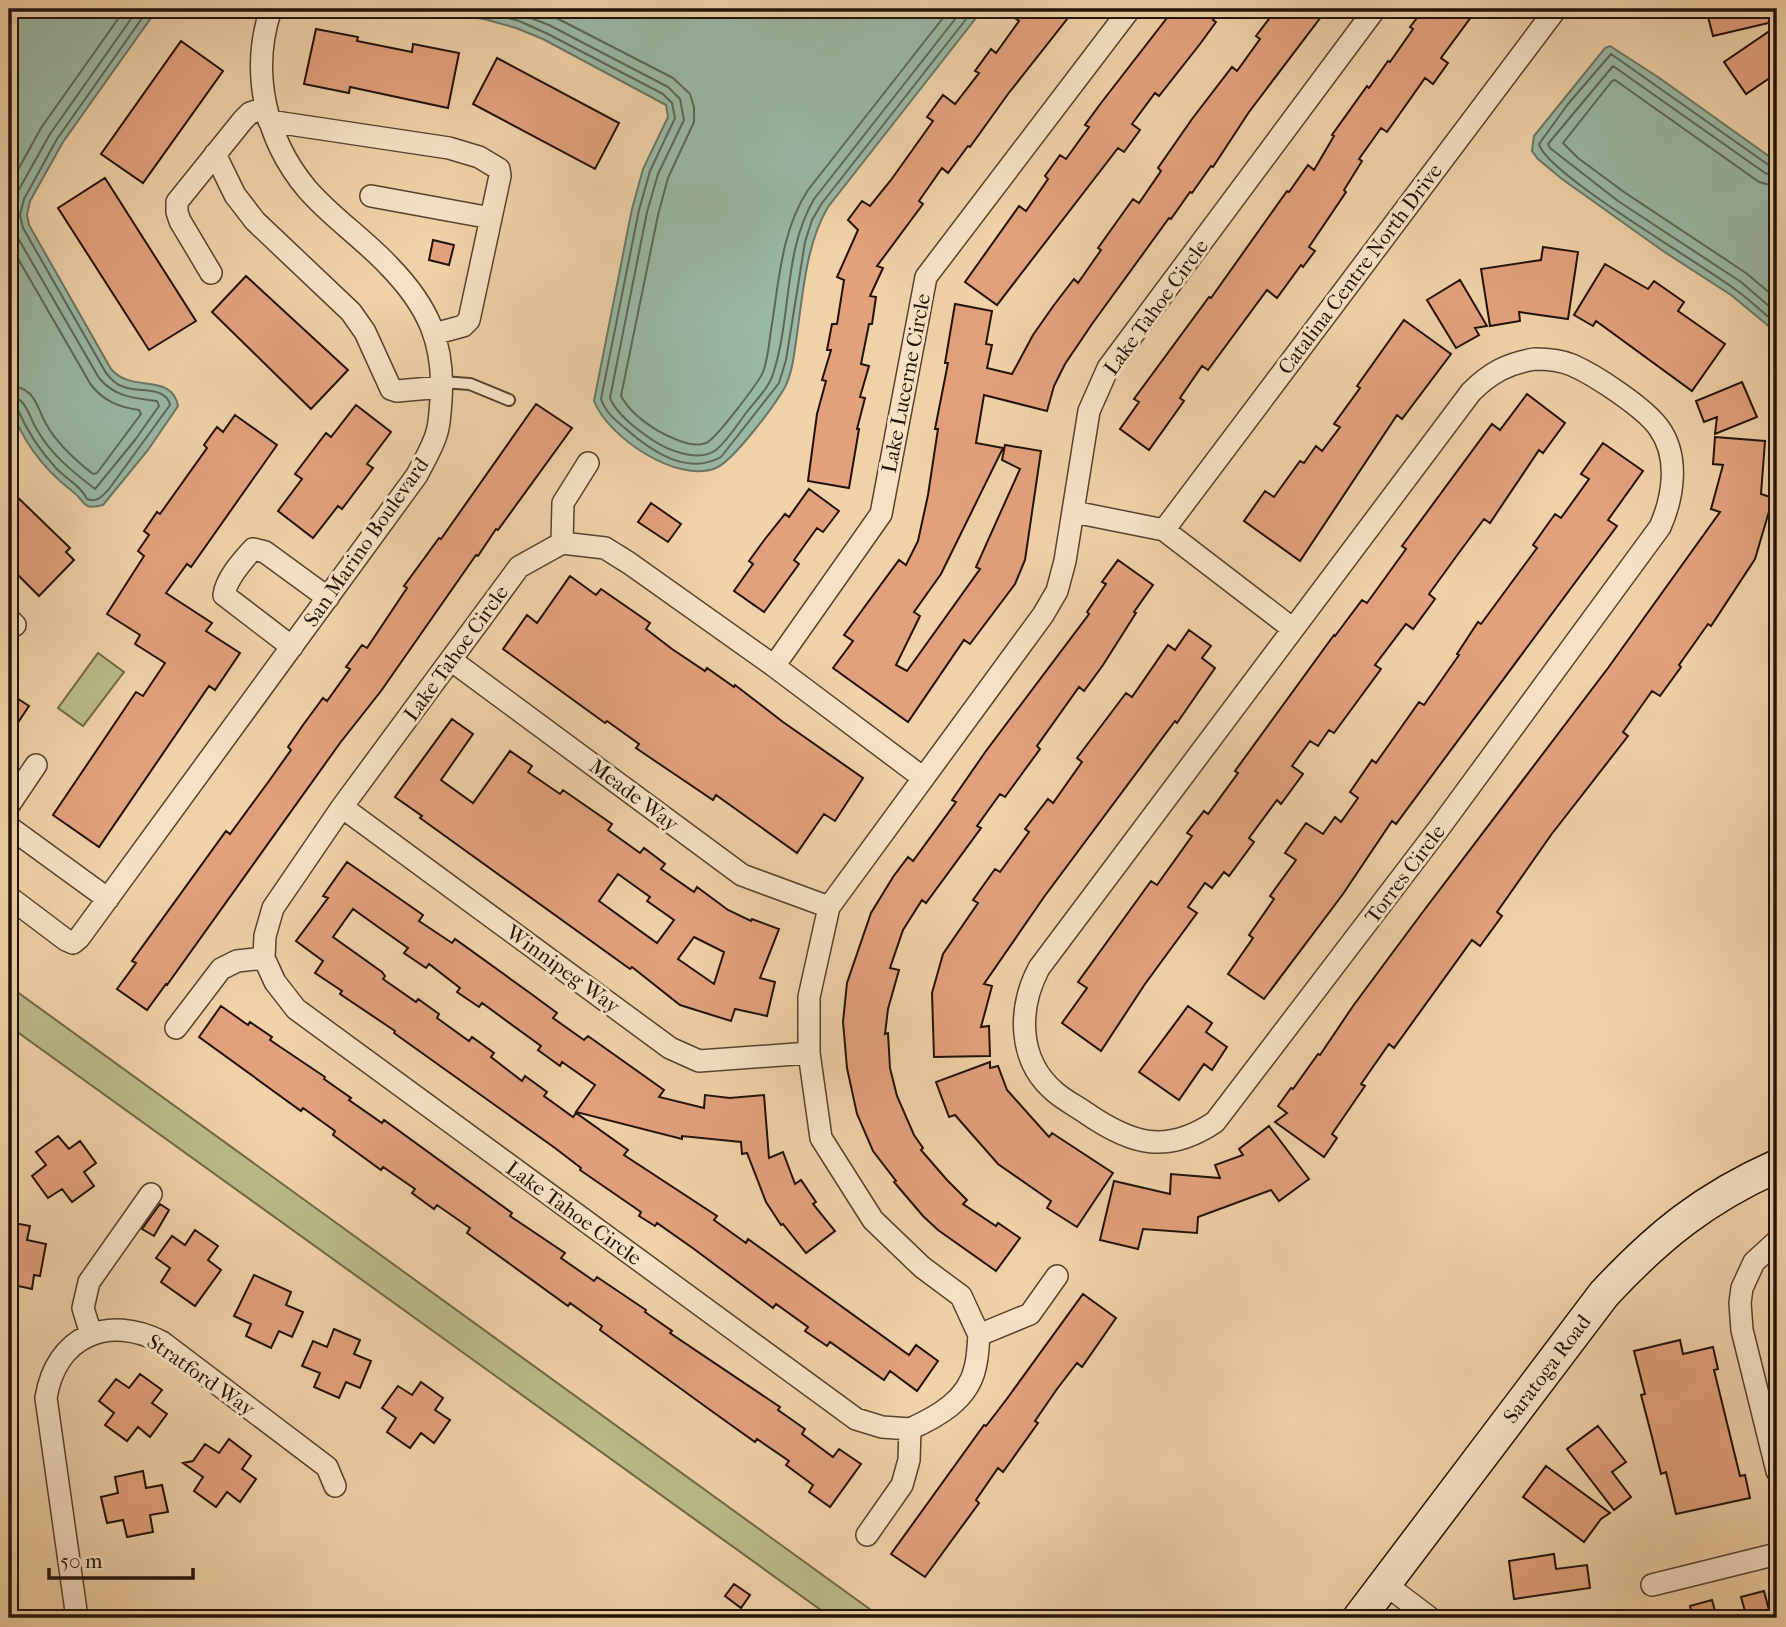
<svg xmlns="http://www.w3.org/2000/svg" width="1786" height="1627" font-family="'IM FELL French Canon',serif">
	<rect width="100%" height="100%" fill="#efd2a6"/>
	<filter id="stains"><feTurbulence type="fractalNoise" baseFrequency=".00286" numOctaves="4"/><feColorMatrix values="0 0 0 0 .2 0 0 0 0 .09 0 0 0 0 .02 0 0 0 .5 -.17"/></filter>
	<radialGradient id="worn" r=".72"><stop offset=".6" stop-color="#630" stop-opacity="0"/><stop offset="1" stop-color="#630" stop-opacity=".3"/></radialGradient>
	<path fill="#babb86" stroke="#6e6748" stroke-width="2" d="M98 653 124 672 83 726 58 708Z
		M9 986 882 1618H832L9 1026Z"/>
	<path fill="#9ab8a6" stroke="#6a7667" stroke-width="2" d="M9 9H164L151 18 63 142 30 201 27 215 29 225 111 369C132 394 172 372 178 406L148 450 103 505C81 511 86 501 72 491 42 468 21 439 9 403Z
		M412 9H983L828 207C805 246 803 296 796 341 794 356 792 373 785 387 775 405 734 460 716 468 677 484 608 437 594 401L632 209 643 169 668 117 666 105 543 39 516 28 484 19Z
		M1610 46 1658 77 1777 162V333L1731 295 1663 251 1562 179 1538 159 1532 151 1534 136 1605 48Z"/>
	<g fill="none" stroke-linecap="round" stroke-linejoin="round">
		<path stroke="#5e6658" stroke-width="2" d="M458 9 486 12 519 21 546 33 663 94 672 103 675 118 650 171 639 210 601 399C606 413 615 420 626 429 651 451 687 476 721 457L779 383 786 360 805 242 812 220 822 203 974 9
			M507 9 549 25 668 87 680 99 684 120 658 174 647 212 610 398C617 415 637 429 651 439 667 450 698 463 716 450 728 440 737 425 746 413 755 401 769 388 773 374 792 316 783 252 814 199L963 9
			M539 9 673 78 690 94 694 107V122L668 178 658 215 621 396C631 415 655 431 675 439 684 443 696 447 706 443 715 440 759 382 763 372 768 359 769 344 771 330 779 282 781 231 808 190L950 9
			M1777 168 1770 166 1611 54 1568 104 1539 144C1546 174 1704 265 1736 290 1750 300 1763 313 1777 324
			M1777 177 1765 173 1613 66 1548 144 1550 148 1618 201 1741 282 1777 313
			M9 186 41 128 125 9
			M1777 187 1759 182 1615 80 1612 81 1563 143 1578 158 1624 192 1746 273 1777 299
			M9 243 91 385C104 401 118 407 139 410L141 414 97 473 93 474C75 460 56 443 45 422 40 413 37 400 29 393 23 388 16 386 9 386
			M9 396C27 398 28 415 36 428 50 454 73 472 95 489L135 440 159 406 157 401C133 398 115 397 99 378L15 233 11 215 17 193 50 134 138 9
			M9 405 17 408C27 431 39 450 56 468 66 479 81 486 87 499 98 503 102 496 109 489L170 405C166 386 140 393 124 387 116 385 111 379 106 373L23 228 20 215 24 199 57 139 145 14 152 9"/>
	</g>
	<path fill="#e3a17b" stroke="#211309" stroke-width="2" fill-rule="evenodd" d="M1022 9H1075L1008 94 970 147 968 146 948 173 942 168 919 201 923 204 877 266 883 268 870 296 876 297 872 324H869L861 364 869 366 860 397 865 398 857 429H859L849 488 808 481 817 414 826 381 822 380 831 350H827L832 324H837L844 280 837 277 858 230 848 220 862 201 870 206 891 180 933 121 927 117 943 95 955 104 979 73 975 71 991 49 996 53 1019 21 1015 18Z
		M1174 9H1221L1213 20 1216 22 1200 44 1159 96 1155 93 1132 124 1140 130 1124 152 1118 148 997 305 965 282 1019 206 1026 211 1048 179 1045 176 1060 155 1066 159 1089 127 1085 125 1101 103Z
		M1283 9H1327L1249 112 1213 167 1211 166 1192 193 1190 192 1171 219 1169 218 1092 324 1065 364 1054 386 1047 411 984 395 976 443 1003 448 941 574 914 612 920 616 896 665 907 671 980 569 976 567 1020 469 1002 460 1005 445 1041 451 1025 560 1015 584 970 644 964 640 908 722 833 668 853 641 844 635 899 560 906 565 918 541 928 495 938 429H935L948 363H945L955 304 992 311 986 344 992 345 987 368 1012 374 1033 335 1054 305 1074 279 1078 283 1101 250 1098 248 1133 199 1139 203 1161 171 1158 168 1192 119 1232 67 1237 71 1260 39 1256 36 1272 15 1276 18Z
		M1424 9H1477L1441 58 1448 63 1433 84 1425 78 1387 132 1381 128 1359 159 1362 161 1344 190 1346 192 1309 247 1315 251 1303 267 1301 265 1277 298 1267 290 1208 370 1202 366 1180 398 1184 401 1149 450 1120 429 1139 402 1134 399 1209 297 1211 298 1287 191 1289 192 1308 165 1314 170 1334 136 1332 135 1367 86 1369 88 1388 61 1390 62 1413 29 1410 27Z
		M1706 9H1777V21L1713 36Z
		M1777 26V73L1746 94 1724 62Z
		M316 29 358 37 357 41 412 52 413 44 459 53 448 108 350 87 349 93 304 84Z
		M181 41 223 71 143 183 101 154Z
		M497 58 619 123 595 169 473 104Z
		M105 178 196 321 149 350 58 208Z
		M433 240 454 245 449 265 429 260Z
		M1543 247 1578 252 1568 319 1519 312 1520 321 1490 326 1481 269 1541 260Z
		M1605 264 1648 289 1654 281 1684 302 1678 311 1725 344 1692 391 1596 321 1593 326 1574 315Z
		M246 276 348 370 311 409 212 312Z
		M1460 280 1487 326 1475 328 1479 335 1456 348 1427 300Z
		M1404 320 1451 354 1402 419 1397 415 1300 561 1244 521 1265 491 1274 497 1300 461 1304 463 1316 446 1322 451 1340 427 1334 424 1360 388 1357 386Z
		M1742 382 1757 417 1715 434 1717 417 1704 422 1696 401Z
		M1527 394 1565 423 1543 453 1539 450 1490 523 1484 519 1458 554 1429 594 1435 599 1413 629 1406 624 1375 665 1381 669 1334 733 1329 730 1318 746 1310 741 1292 766 1303 774 1281 804 1277 800 1249 838 1254 842 1229 876 1224 872 1212 888 1205 883 1188 907 1197 913 1145 984 1101 1051 1062 1023 1087 988 1078 982 1151 881 1157 885 1192 836 1187 833 1204 811 1208 814 1238 773 1235 771 1334 635 1335 636 1362 600 1367 603 1406 549 1402 546 1492 424 1500 430Z
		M536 404 572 428 498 530 496 529 478 556 476 555 381 691 340 743 167 985 166 984 147 1010 117 989 136 963 132 961 226 831 230 834 269 781 291 750 288 747 303 725 323 698 327 701 350 669 346 667 362 645 367 648 407 588 404 586 439 538 441 539Z
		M356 405 391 432 367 464 373 468 342 509 338 506 313 538 278 511 302 479 295 474 326 433 331 437Z
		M235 415 277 445 191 567 187 564 166 593 212 623 206 631 240 653 215 690 209 686 99 847 53 815 136 692 143 696 165 663 135 644 140 635 107 614 144 556 138 551 149 535 144 531 157 512 160 514 207 448 204 445 217 427 223 432Z
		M1715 437 1765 441 1761 494 1773 498 1755 559 1711 626 1708 624 1679 665 1681 667 1660 696 1652 691 1623 732 1628 736 1551 835 1497 912 1502 916 1480 946 1472 940 1394 1048 1389 1044 1361 1084 1365 1086 1332 1134 1337 1138 1324 1157 1275 1122 1287 1113 1278 1106 1291 1088 1293 1089 1318 1054 1320 1055 1353 1006 1422 913 1608 668 1720 512 1711 509 1723 465 1713 464Z
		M1603 443 1643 471 1608 520 1617 526 1396 824 1392 821 1343 894 1264 999 1228 974 1253 938 1249 935 1274 899 1270 896 1296 860 1285 853 1306 823 1323 834 1335 817 1341 822 1358 798 1350 792 1372 760 1376 763 1419 702 1424 705 1459 655 1457 654 1478 622 1481 624 1537 548 1533 545 1555 514 1561 518 1589 479 1581 474Z
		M9 489 70 548 66 552 74 560 39 596 9 566Z
		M809 489 839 511 823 532 817 528 794 560 799 564 764 612 734 591 753 564 749 561 765 539 785 514 789 517Z
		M651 503 681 524 668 542 638 522Z
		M1118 560 1153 585 1134 612 1136 613 1103 665 1084 691 1079 687 1037 746 1040 749 1005 797 1000 794 977 826 981 828 926 903 922 900 903 930 890 968 899 970 888 1009 885 1034 888 1033 890 1068 897 1096 914 1135 923 1148 921 1150 947 1180 967 1200 963 1204 996 1226 998 1223 1020 1238 996 1271 938 1230 923 1216 894 1182 896 1181 873 1151 857 1114 847 1068 843 1022 847 983 871 913 893 877 908 857 913 861 956 802 952 800 986 751 1089 614 1087 612 1106 584 1102 582Z
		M570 576 596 595 601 589 650 623 646 629 672 649 705 671 707 668 734 687 735 685 783 722 863 778 835 821 824 814 797 853 716 795 713 800 658 763 636 748 639 744 607 721 605 723 503 649 527 615 537 623Z
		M1189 630 1211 646 1202 658 1215 668 1177 723 1175 721 1044 897 984 984 992 986 981 1027 989 1026 990 1056 934 1057 932 993 943 954 978 903 973 900 995 869 1000 872 1029 832 1025 829 1048 799 1053 803 1082 762 1077 758 1126 693 1132 697 1168 645 1175 650Z
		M9 693 29 706 9 736Z
		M452 719 473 734 441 780 473 803 510 751 532 766 528 772 560 794 563 790 612 824 608 830 640 853 644 848 665 864 661 869 694 892 697 887 728 910 751 921 752 919 779 929 760 978 775 982 767 1016 735 1009 731 1021 680 1005 632 967 630 969 420 818 422 816 395 797ZM618 874 650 897 647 901 674 920 657 943 599 901ZM694 937 724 952 714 984 678 959Z
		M347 862 423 915 419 921 452 943 455 939 530 993 557 1013 553 1018 584 1040 588 1036 664 1090 659 1097 704 1108 705 1095 730 1098 764 1095 769 1158 783 1152 795 1184 801 1180 816 1202 813 1204 835 1231 806 1253 783 1224 781 1225 766 1202 747 1153 742 1154 741 1142 682 1136V1139L576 1112 595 1085 562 1062 560 1066 538 1050 541 1046 482 1003 479 1007 457 992 460 988 429 964 426 968 404 953 408 948 381 929 353 909 333 937 382 972 385 976 383 979 416 1002 418 999 439 1014 437 1018 469 1041 472 1037 494 1053 491 1057 522 1081 525 1076 547 1092 544 1096 573 1117 576 1113 628 1150 624 1155 717 1216 714 1220 746 1243 748 1239 909 1355 916 1345 938 1361 917 1391 890 1371 884 1380 830 1342 827 1346 805 1331 808 1327 776 1304 773 1308 694 1249 657 1223 655 1226 639 1216 641 1212 580 1170 581 1168 555 1148 394 1033 395 1031 340 994 342 991 315 973 323 961 296 941 328 898 323 896Z
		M221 1006 248 1025 250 1022 272 1037 270 1040 325 1077 324 1079 351 1098 349 1100 382 1123 384 1120 512 1213 510 1216 565 1253 561 1258 594 1281 597 1277 646 1310 645 1312 672 1331 670 1333 780 1407 778 1410 805 1429 802 1434 833 1457 839 1449 861 1464 830 1507 809 1492 813 1485 786 1465 789 1461 757 1439 755 1442 706 1407 600 1330 602 1326 570 1303 568 1306 467 1233 470 1228 437 1205 434 1209 412 1193 415 1189 383 1167 381 1170 333 1135 335 1131 303 1108 301 1111 199 1037Z
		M1188 1006 1212 1023 1206 1032 1227 1047 1212 1070 1204 1064 1179 1100 1139 1072Z
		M990 1062V1068L998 1066 1007 1090 1049 1137 1052 1133 1113 1173 1077 1227 1047 1208 1051 1201 998 1164 955 1115 949 1117 936 1082Z
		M1269 1126 1309 1179 1279 1201 1271 1190 1198 1217 1197 1233 1143 1229 1138 1249 1100 1240 1114 1181 1170 1194 1171 1174 1220 1178 1215 1165 1243 1155 1239 1149Z
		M58 1136 69 1149 80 1141 96 1163 84 1172 94 1186 72 1202 62 1189 48 1198 32 1176 46 1165 36 1152Z
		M160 1204 169 1210 154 1236 142 1229Z
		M9 1222 30 1226 27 1240 46 1244 40 1276 34 1275 32 1289 9 1284Z
		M195 1230 218 1246 208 1260 221 1270 195 1306 161 1282 170 1268 156 1258 172 1236 185 1245Z
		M254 1275 291 1292 286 1305 303 1312 292 1337 279 1331 271 1348 246 1336 251 1324 234 1316Z
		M1083 1294 1116 1318 1082 1367 1077 1363 1057 1389 1035 1421 1038 1423 1003 1472 998 1468 976 1500 979 1503 925 1577 891 1554 984 1425 986 1426 1006 1400Z
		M334 1329 360 1340 354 1354 371 1361 360 1388 346 1382 339 1398 314 1387 320 1373 302 1366 313 1341 327 1347Z
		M1680 1340 1683 1354 1713 1347 1718 1369 1714 1370 1740 1476 1745 1475 1750 1498 1676 1514 1666 1472 1661 1474 1652 1437 1641 1395 1645 1394 1634 1351Z
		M140 1374 162 1390 152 1403 167 1414 150 1437 138 1427 127 1441 105 1425 114 1413 99 1401 116 1379 129 1388Z
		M421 1382 443 1398 435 1410 450 1420 434 1443 421 1433 410 1448 387 1432 396 1418 382 1408 398 1386 412 1395Z
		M1598 1426 1626 1462 1612 1472 1631 1497 1614 1510 1567 1449Z
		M229 1439 251 1456 242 1469 256 1479 240 1502 227 1492 216 1507 194 1491 203 1477 183 1463 193 1461 205 1444 219 1453Z
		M1546 1466 1610 1513 1601 1519 1584 1542 1523 1497Z
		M143 1471 146 1488 162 1485 168 1512 150 1515 153 1532 127 1537 123 1520 107 1523 101 1497 118 1493 115 1477Z
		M1554 1554 1556 1569 1587 1565 1590 1588 1514 1599 1509 1561Z
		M734 1584 750 1595 741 1608 725 1596Z
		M1764 1591 1771 1618H1747L1741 1597Z
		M1712 1600 1717 1618H1693L1690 1606Z"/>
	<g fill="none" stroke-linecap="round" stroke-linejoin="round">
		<g stroke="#544330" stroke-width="14">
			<path id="lane" d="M442 382 470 384 509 400"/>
		</g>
		<g stroke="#544330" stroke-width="24">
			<path id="street" d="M269 121 449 148 479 157 499 169 500 176 469 320 463 326 434 334
				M215 154 235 195 255 221 351 312 365 332 391 389 397 391 442 387
				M371 196 491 218
				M211 273 180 221 177 212V202L243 120 250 113 266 108
				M1535 359C1547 359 1560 360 1572 365 1595 375 1645 408 1659 428 1680 457 1673 498 1660 527L1440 827 1215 1122C1166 1155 1131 1144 1086 1113 1076 1106 1064 1100 1055 1092 1017 1060 1018 1008 1039 968L1471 392C1490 373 1508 363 1535 359Z
				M1074 512 1164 530 1293 629
				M1164 530 1556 9
				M562 543 605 548 629 563 774 666 922 777
				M9 619 15 625
				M292 647 224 595C226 579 242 561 253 549L265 552 328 598
				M451 660 742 875 829 907
				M774 666 881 514 926 277 1130 9
				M9 805 36 765
				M342 807 670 1048 699 1061 809 1053
				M9 827 108 899
				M9 897 66 940 73 943 79 938 417 475C424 461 433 447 437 432 440 422 440 410 441 400 445 343 428 306 389 266 364 239 331 217 307 189 265 139 250 71 271 9
				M264 958 275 982 296 1009 856 1419 882 1427 910 1429
				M176 1028 221 969 237 961 264 958 265 936 273 908 342 807 519 567 562 543 563 503 588 463
				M1777 1241 1754 1262 1742 1288 1740 1303 1742 1330 1777 1471
				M91 1334 83 1308 89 1282 151 1194
				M979 1335 961 1296 922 1267 873 1220 821 1138 809 1053V997L829 907 1043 615 1057 591 1065 561 1089 411 1108 368 1375 9
				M867 1535 902 1485 909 1460 910 1429C937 1417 968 1400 975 1368 978 1357 978 1346 979 1335L1030 1314 1057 1276
				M1385 1584 1430 1618
				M1652 1585 1777 1554
				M77 1618 46 1398C56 1336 108 1314 162 1342L327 1467 335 1486"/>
		</g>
		<g stroke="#211309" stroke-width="35">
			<path id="secondary" d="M1359 1618 1604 1294C1658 1236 1705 1198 1777 1166"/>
		</g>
		<use href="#lane" stroke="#f5e2c5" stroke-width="10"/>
		<use href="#street" stroke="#f5e2c5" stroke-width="21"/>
		<use href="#secondary" stroke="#f5e2c5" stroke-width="32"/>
	</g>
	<g text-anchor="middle" stroke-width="6" stroke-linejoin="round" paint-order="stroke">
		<g font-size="21" fill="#211309" stroke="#f5e2c5">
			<text transform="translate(1360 269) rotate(-53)" y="7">Catalina Centre North Drive</text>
			<text transform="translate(1156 307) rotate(-54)" y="7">Lake Tahoe Circle</text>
			<text transform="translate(906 383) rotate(-79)" y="7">Lake Lucerne Circle</text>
			<text transform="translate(366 542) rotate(-55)" y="7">San Marino Boulevard</text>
			<text transform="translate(456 653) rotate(-54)" y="7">Lake Tahoe Circle</text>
			<text transform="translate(634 795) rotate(37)" y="7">Meade Way</text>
			<text transform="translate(1405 874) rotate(-53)" y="7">Torres Circle</text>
			<text transform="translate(563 969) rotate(36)" y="7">Winnipeg Way</text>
			<text transform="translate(574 1213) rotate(36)" y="7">Lake Tahoe Circle</text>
			<text transform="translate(1547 1369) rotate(-53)" y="7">Saratoga Road</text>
			<text transform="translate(201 1375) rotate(35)" y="7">Stratford Way</text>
		</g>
	</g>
	<rect width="1786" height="1627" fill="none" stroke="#efd2a6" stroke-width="35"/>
	<rect x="10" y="10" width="1765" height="1606" fill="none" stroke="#211309" stroke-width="3.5"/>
	<rect x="18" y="18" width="1751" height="1592" fill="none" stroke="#211309" stroke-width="2"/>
	<path d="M49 1568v10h144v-10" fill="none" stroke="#211309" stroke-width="3.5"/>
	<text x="60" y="1568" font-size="21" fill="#211309" stroke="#f5e2c5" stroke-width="5" paint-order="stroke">50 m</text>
	<rect width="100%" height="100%" filter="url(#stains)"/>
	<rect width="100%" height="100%" fill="url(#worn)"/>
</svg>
